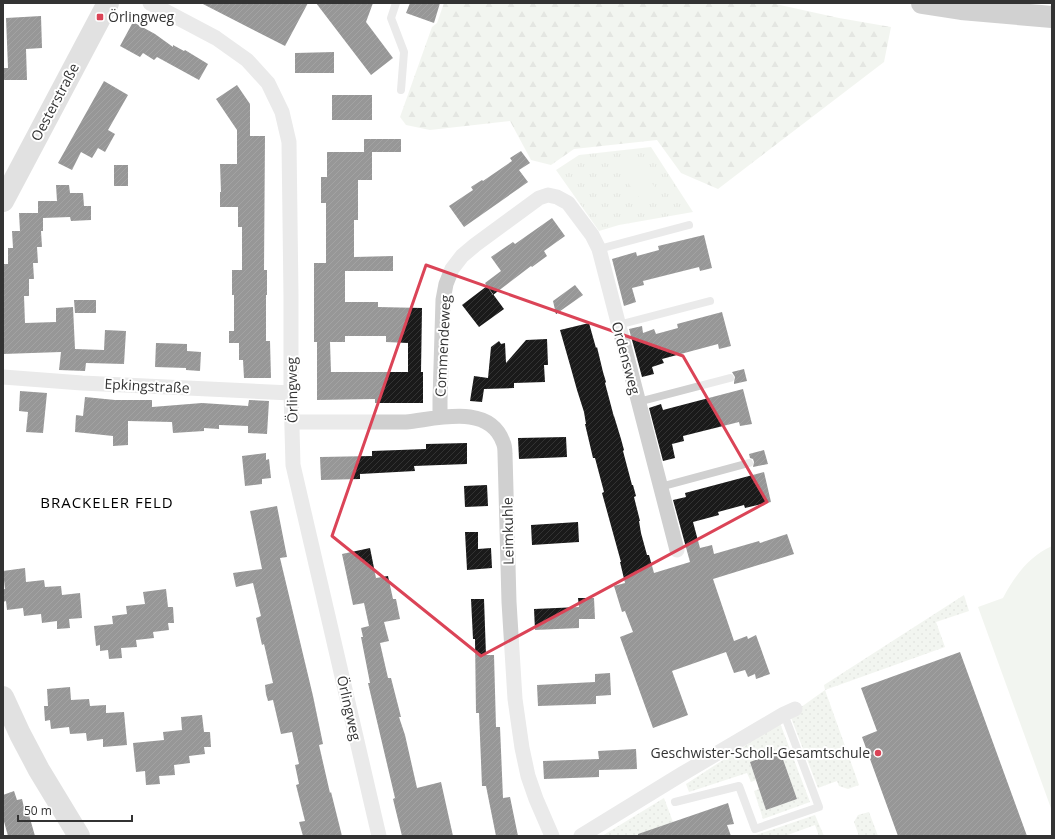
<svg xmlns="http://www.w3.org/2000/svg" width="1055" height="839" font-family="'Open Sans',sans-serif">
	<defs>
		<pattern id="grass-dots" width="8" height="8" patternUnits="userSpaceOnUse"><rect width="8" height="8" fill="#e3e9dd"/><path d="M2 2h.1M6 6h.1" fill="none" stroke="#c3c8be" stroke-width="1.8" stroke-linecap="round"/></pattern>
		<pattern id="forest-firs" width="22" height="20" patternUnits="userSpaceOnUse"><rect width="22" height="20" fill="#e3e9dd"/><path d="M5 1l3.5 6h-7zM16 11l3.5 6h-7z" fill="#c3c8be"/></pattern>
		<pattern id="park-tufts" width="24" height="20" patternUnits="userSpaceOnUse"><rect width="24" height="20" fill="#e3e9dd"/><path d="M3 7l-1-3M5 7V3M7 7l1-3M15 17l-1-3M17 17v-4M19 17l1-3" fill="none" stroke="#c3c8be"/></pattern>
		<pattern id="building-hatch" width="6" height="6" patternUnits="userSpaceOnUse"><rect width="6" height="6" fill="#1a1a1a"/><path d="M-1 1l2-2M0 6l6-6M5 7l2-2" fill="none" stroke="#333"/></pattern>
	</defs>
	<rect width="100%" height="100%" fill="#fff"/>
	<path fill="url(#grass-dots)" d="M964 595 969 611 936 622 945 647 825 690 859 785 848 789 839 786 837 781 818 788 790 715 825 690 824 685Z
		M780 723 810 802 763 819 754 791 759 789 766 810 797 799 780 752 750 762 756 780 751 782 747 773 689 792 686 784Z
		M664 798 673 822 654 829 656 836H602Z
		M869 812 878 836H859L854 822 858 815Z
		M815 815 824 836H819L815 825 785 836H753Z"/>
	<path fill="url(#forest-firs)" d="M444 3H771L839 18 891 27 884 62 718 189 681 173 657 140 574 149 551 165 531 160 510 121 430 130 406 125 400 117 432 27 437 23Z"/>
	<path fill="url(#park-tufts)" d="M651 147 693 212 619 225 599 231 556 170 579 155Z"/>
	<path fill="#e3e9dd" d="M630 155 657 190 642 201 615 166Z
		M1052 546V811L978 607 1003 598C1014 577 1029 556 1052 546Z"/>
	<path fill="url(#building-hatch)" fill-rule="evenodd" d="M201 3H308L285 46Z
		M316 3H373L366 22 393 58 371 75Z
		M410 3H440L434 23 406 13Z
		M41 16 42 48 26 49 27 80H3V68H8L6 18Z
		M133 22 155 34 173 47V45L184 51 185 50 208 64 199 80 157 57 154 60 143 53 140 57 120 46Z
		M334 52V73H295V53Z
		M104 81 128 95 108 130 115 134 105 152 98 148 92 158 81 152 72 170 58 163Z
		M237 85 250 104V136H265L264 270H267V295H266V341H270L271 378H244L243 360H239V343H229V331H234V295H232V270H242V227H238V207H220V192H221L220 164H237V130L216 99Z
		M332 95H372V120H332Z
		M364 139H401V152H372V180H358V220H354V257L393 256V271H345V302H378V307L422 308 421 372H423V403H375V399L317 400V342H314V263H326V203H321V177H327V152H364ZM345 336H386V342L408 343V372H331L330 342H345Z
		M521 151 530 163 519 170 528 182 464 227 449 206 473 190 471 187 482 180 483 181 512 161 510 158Z
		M114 165H128V186H114Z
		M56 185H69L70 193H83L84 206H91V220L71 221 70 217 43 218V231H41L42 247H37L38 263H33L34 279H29V296H24L25 323 56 322V308L73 307 75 349 104 350 105 330 126 331 124 364 86 363 85 371 59 370 61 352 3 354 4 264H8V248H13L12 231H20L19 213H38V201H57Z
		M552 218 565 236 544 251 547 256 532 267 531 266 493 295 485 283 501 271 491 257 513 242 515 244Z
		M704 235 712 268 700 271 699 267 643 281 644 285 632 288 636 302 624 306 612 259 636 252 637 256 659 250 658 246Z
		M575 285 583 295 556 314 553 301Z
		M487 286 504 309 479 327 462 305Z
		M74 300H96V313H75Z
		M722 312 731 346 719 349 718 344 662 359 664 363 652 367 654 374 642 377 629 329 642 326 643 333 654 329 656 334 678 328 677 324Z
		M589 323 596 348 597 347 603 372 606 382 605 383 614 417V416L621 439 624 450 623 451 632 485H633L636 496 634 497 640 521H639L641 533 647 555H649L654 573 690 562 673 500 686 497 685 493 764 472 771 502 745 508 744 505 718 512 719 515 693 522 700 548 712 545 714 554 759 541 760 543 787 534 794 554 713 579 734 641 747 636 748 639 756 635 770 674 756 679 755 674 748 677 745 670 734 673 726 652 672 671 688 715 653 728 620 637 633 632 625 611 622 612 614 586 625 583 620 562H621L602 493 604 492 595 458H593L585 424H586L584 412 577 390 570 365 560 330Z
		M547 339 548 365H544L545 382 514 383V388L484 389 482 402 470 401 474 376 488 378 491 347 499 341 501 344 505 343 506 363 526 340Z
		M156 343 187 344V351L201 352 200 371 186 370V368L155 367Z
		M744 369 747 381 734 384V382L735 377 732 372Z
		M743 389 752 424 740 426 739 422 683 436 684 441 672 444 675 458 663 461 649 408 661 404 663 410Z
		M20 391 47 393 43 433 26 432 28 412 19 411Z
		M85 397 115 400H152V407L202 403 248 406 249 400 269 401 267 434 248 433V426L219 425V429L204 428V431L173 433 172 422 128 421V445L113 446V436L75 432 76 415 83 416Z
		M566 437 567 457 519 459 518 438Z
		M467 443V464L414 466 415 471 360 474V479L321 480 320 457 372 456V451L426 449V444Z
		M764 450 768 464 753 467 754 462 753 459 750 458 749 454Z
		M266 453V460L269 459 271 478 262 479V484L245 486 242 456Z
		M487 485 488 506 465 507 464 486Z
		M277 506 287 557 280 558 313 696 323 744 319 745 330 793 331 792 342 836H303L299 822 305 821 296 785 299 784 295 765 299 764 292 732 281 734 273 700 268 701 266 694 265 685 273 683 264 644 262 645 256 618 261 616 253 583 236 587 233 573 262 569 250 511Z
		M578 522 579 542 532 545 531 525Z
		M465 532H478V549L491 548 492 568 467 570Z
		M370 548 376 578 388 576 393 599H396L400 619 384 622 389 641 380 643 388 678H391L401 717H399L405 735 417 788 441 782 453 836H402L393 799 395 798 368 683H370L361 637H363L361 628 369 626 364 603 353 605 342 554Z
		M25 568 26 582 44 580 45 587 61 586 62 595 80 593 82 618 69 619 70 628 57 629V621L42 623 41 614 24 616 23 608 7 610 6 601 3 602V589H5L3 571Z
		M166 589 168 607H173L174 623H168L169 630 153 632 154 638 136 640 137 647 121 648 122 658 109 659 108 650 100 651V645L96 646 94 626 113 624 112 616 127 614 126 606 145 604 143 592Z
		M578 598H594L595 619H579V628L535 630 534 609 579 607Z
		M471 599H484L486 655H494L496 727H500L503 798 510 797 518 836H496L486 786H482L479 713H476L475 639H473Z
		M960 652 1027 836H898L862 737 877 731 861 688Z
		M610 673 611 695 596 696V704L538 706 537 685 595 682V674Z
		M70 687 71 700 89 699 90 706 106 705V713L124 712 127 745 103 747V739L87 741 86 733 70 734 69 727 51 729 50 720 45 721 44 706H48L47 689Z
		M202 715 204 732H210L211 747H204L205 754 189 756 190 763 174 765 175 775 159 776 160 784 146 785 145 771 136 772 133 743 164 740 163 732 182 730 181 717Z
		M636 749 637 769 599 770V777L544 779 543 761 599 759 598 751Z
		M780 751 797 799 766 810 750 762Z
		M14 791 17 800 22 799 26 816 29 815 35 836H8L3 818V795Z
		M728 803 734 824 727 825 731 836H638V834Z"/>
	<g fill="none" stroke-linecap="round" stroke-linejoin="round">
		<path stroke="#d0d0d0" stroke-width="8" d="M396 3 391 18 404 52 401 90
			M599 249 689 225
			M618 325 710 301
			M638 402 730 378
			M660 487 749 463
			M675 802 739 786 755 829 819 807 784 714"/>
		<path stroke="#d0d0d0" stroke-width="15" d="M150 3 216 38 247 60 268 83 282 112 289 142 291 297V393L293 465 379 836
			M3 377 82 383 291 393
			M440 417V400L443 300 446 284 452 269 462 256 475 245 539 198 548 195 557 197 568 203 592 235 599 249 677 550
			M292 422H406C437 419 489 403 503 442 505 446 505 450 505 454L509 602 515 699 522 748 528 776 536 799 552 836
			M581 836 682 774 784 714 795 709"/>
		<path stroke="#bdbdbd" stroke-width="22" d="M3 201 108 3
			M3 697 20 734 39 770 79 836"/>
		<path stroke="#9a9a9a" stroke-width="22" d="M922 3 961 9 1052 17"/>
	</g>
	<path d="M0 0H1055V839H0ZM426 265 683 356 767 502 481 656 332 536Z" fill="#fff" fill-opacity=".55" fill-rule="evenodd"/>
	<path fill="none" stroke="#db4457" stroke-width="3" stroke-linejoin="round" d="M426 265 683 356 767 502 481 656 332 536Z"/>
	<g fill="#db4457" stroke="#fff" stroke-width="1.5">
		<rect x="96" y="13" width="8" height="8" rx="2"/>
		<circle cx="878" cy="753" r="4"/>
	</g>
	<g text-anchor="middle" stroke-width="4" stroke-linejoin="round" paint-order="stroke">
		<g font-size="14" fill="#333" stroke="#fff" text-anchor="start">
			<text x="108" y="22">Örlingweg</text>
			<text x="870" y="758" text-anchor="end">Geschwister-Scholl-Gesamtschule</text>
		</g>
		<g font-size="14" fill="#333" stroke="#fff">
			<text transform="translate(55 102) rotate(-62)" y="5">Oesterstraße</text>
			<text transform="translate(443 346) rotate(-87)" y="5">Commendeweg</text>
			<text transform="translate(626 358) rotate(75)" y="5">Ordensweg</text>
			<text transform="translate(147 386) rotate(3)" y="5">Epkingstraße</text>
			<text transform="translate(292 390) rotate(-91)" y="5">Örlingweg</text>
			<text transform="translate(508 531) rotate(-91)" y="5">Leimkuhle</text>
			<text transform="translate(349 708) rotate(77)" y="5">Örlingweg</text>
		</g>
		<g font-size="15" letter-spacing="1" fill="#000" stroke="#fff">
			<text x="107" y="508">BRACKELER FELD</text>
		</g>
	</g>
	<rect width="1055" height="839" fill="none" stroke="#333333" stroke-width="8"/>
	<path d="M18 815v6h114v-6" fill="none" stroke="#333333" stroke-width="2"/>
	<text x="24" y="815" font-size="12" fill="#333333" stroke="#ffffff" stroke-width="3" paint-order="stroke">50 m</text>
</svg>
